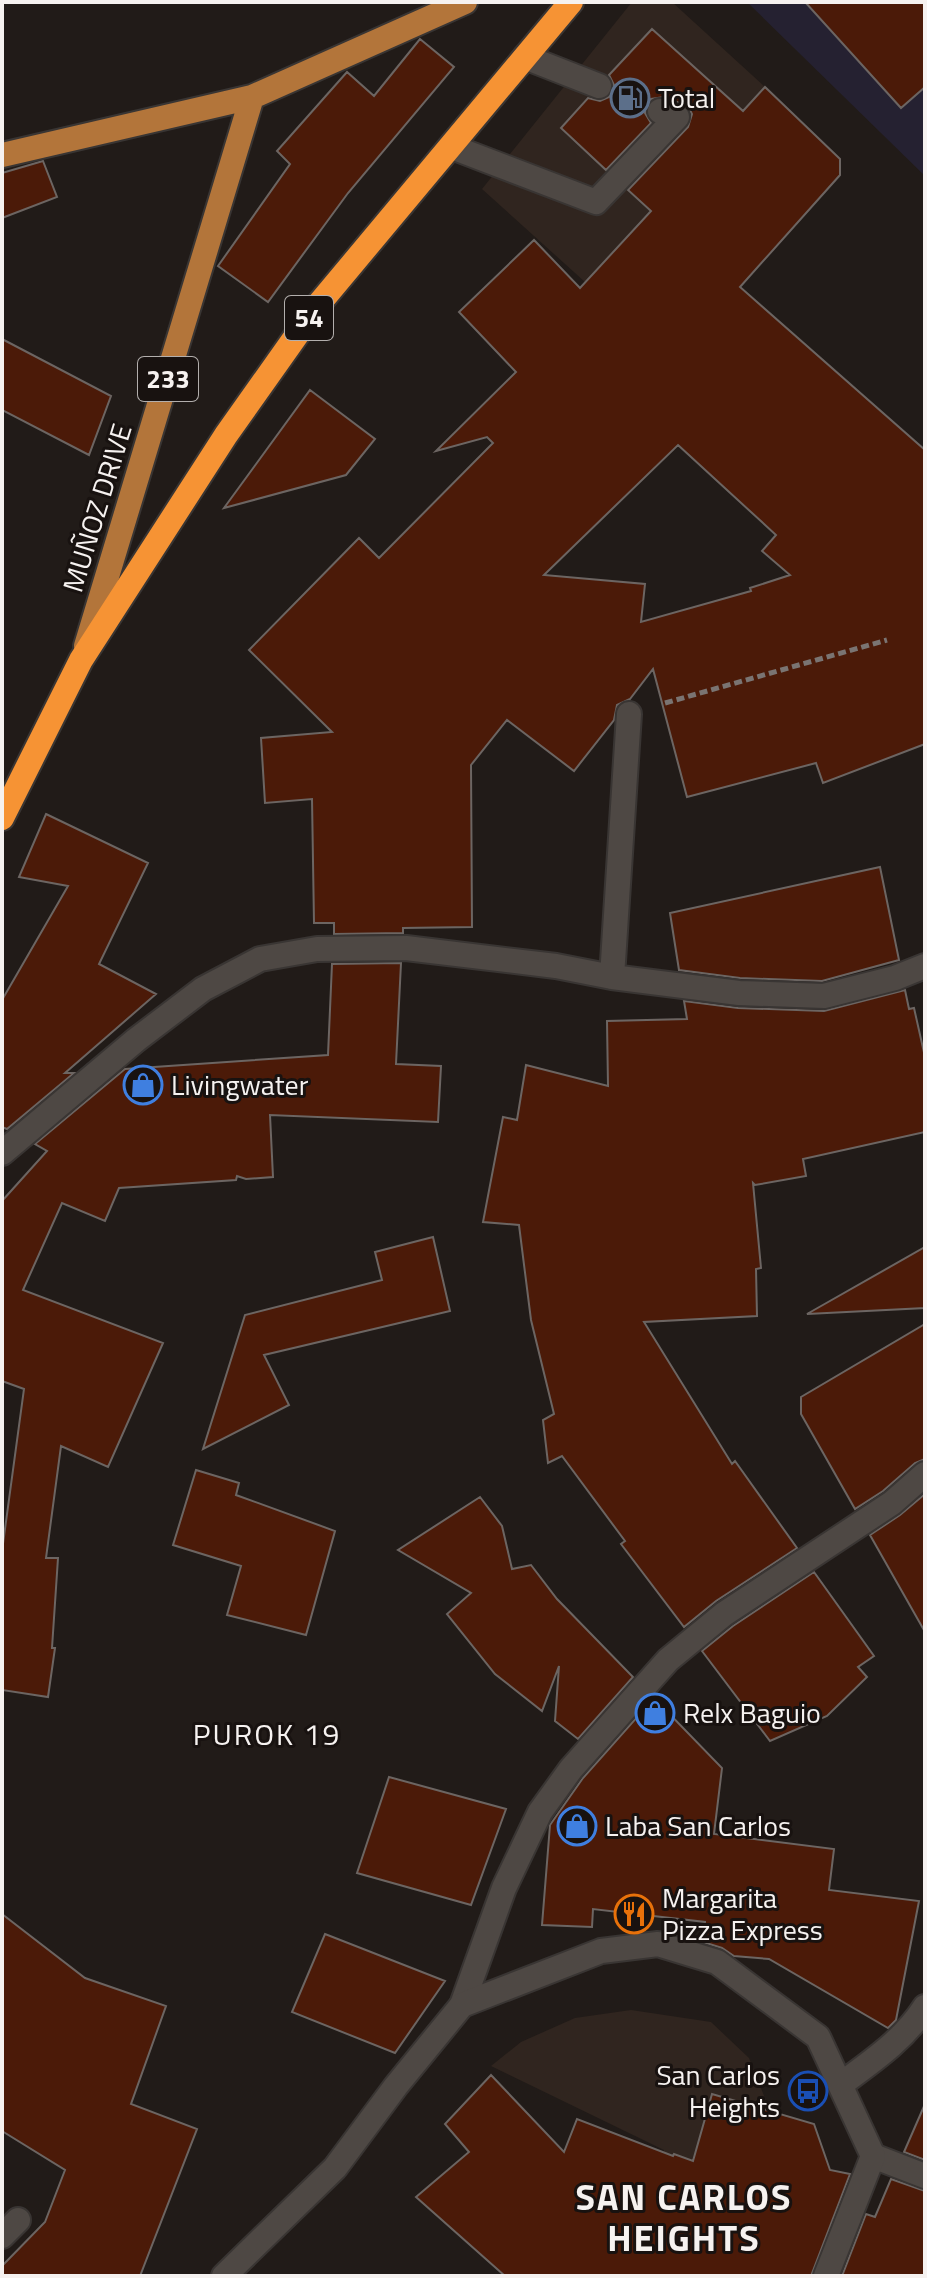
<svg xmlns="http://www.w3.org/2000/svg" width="927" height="2278" font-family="'Titillium Web',sans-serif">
	<rect width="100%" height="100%" fill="#211b18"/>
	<path fill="#30251f" d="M632 2H672L765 87 585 282 482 189Z
		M631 2010 711 2022 749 2058 770 2111 772 2145 626 2269 664 2150 491 2066 521 2042 575 2018Z"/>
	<path fill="#252131" d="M747 2H925V176Z"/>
	<path fill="#4b1a08" stroke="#6c6562" stroke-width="2" fill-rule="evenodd" d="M805 2H925V87L901 108Z
		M652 29 743 111 765 87 840 159V175L740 287 925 450V744L823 783 816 763 687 797 653 669 630 699 617 705 614 720 574 771 507 720 471 765 472 927 403 928V933L334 934V923H314L312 799 265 803 261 738 332 732 249 650 359 538 379 558 493 443 487 437 436 451 516 372 459 312 534 240 580 288 651 211 628 190 688 127 692 114 688 106 664 97 651 99 646 105 645 113 651 123 606 170 561 128 588 98 600 101 609 97 614 85 609 75ZM678 445 776 535 762 551 790 575 750 588 751 591 641 622 645 584 544 575Z
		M420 39 454 67 348 193 268 302 218 266 290 164 277 151 347 72 374 96Z
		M43 161 57 197 2 218V173Z
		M2 339 111 396 89 455 2 410Z
		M310 390 375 439 346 475 224 508Z
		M46 814 148 863 99 964 156 994 65 1073H74L7 1129 2 1127V1000L68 886 19 877Z
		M880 867 899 960 822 981 740 978 679 970 670 913Z
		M401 963 396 1064 441 1066 438 1122 270 1115 273 1177 246 1179 237 1176 236 1180 119 1188 105 1221 62 1203 23 1290 163 1343 108 1467 61 1446 46 1558H58L52 1648H55L48 1697 2 1690V1551L24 1389 2 1381V1201L47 1151 35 1144 125 1069 328 1055 332 964Z
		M905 990 909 1009 914 1008 925 1057V1132L803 1159 806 1176 755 1185 753 1183 761 1268 756 1269 757 1316 644 1322 732 1464 735 1461 797 1548 716 1601 684 1627 621 1544 625 1541 562 1456 548 1463 543 1420 554 1414 531 1320 519 1225 483 1222 503 1117 517 1120 526 1065 608 1086 607 1021 687 1019 684 1001 738 1008 824 1011Z
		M433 1237 450 1311 264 1355 289 1405 203 1449 245 1315 382 1280 375 1252Z
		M925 1247V1308L807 1314Z
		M925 1324V1459L915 1463 883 1491 855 1509 801 1414V1397Z
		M196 1470 239 1483 236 1495 335 1531 306 1635 227 1615 241 1566 173 1545Z
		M925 1494V1632L870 1535 900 1515Z
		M480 1497 502 1526 512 1569 531 1565 557 1599 633 1677 578 1739 555 1721 559 1666 542 1711 495 1674 447 1614 471 1593 398 1550Z
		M814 1572 874 1656 858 1667 867 1677 827 1716 770 1741 702 1651 733 1626Z
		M654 1698 722 1768 714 1834 834 1849 829 1890 919 1901 896 2020 888 2028 769 1959 734 1956 722 1948 703 1942 705 1922 593 1909 592 1927 542 1925 550 1825 583 1778Z
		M389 1777 506 1809 471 1905 357 1873Z
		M2 1914 85 1978 166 2006 131 2104 197 2129 140 2276H2V2266L45 2222 65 2170 2 2131Z
		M325 1934 445 1981 395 2053 292 2012Z
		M491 2075 564 2152 577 2119 673 2156 674 2154 693 2161 712 2094 814 2124 830 2170 850 2174 811 2276H505L416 2197 469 2152 445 2124Z
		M925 2104V2160L904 2152Z
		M891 2179 925 2191V2276H842L866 2214 875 2217Z"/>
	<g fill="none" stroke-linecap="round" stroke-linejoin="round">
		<g stroke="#393533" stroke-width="28">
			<path id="lane" d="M525 57 599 86
				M452 147 596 202 677 117 660 111"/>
		</g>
		<g stroke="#393533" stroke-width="28">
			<path id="street" d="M612 977 629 714
				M2 1153 136 1040 203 989 260 959 317 949 406 948 556 966 612 977 739 993 824 996 895 978 925 966
				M462 2005 504 1888 540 1812 571 1769 668 1660 724 1614 892 1503 925 1474
				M873 2156 925 2176
				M2 2236 18 2220"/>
		</g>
		<g stroke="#393533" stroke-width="28">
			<path id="secondary" d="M840 2085C871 2062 904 2040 925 2007
				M224 2276 335 2168 396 2086 462 2005 601 1951 658 1944 717 1962 818 2037 873 2156 826 2276"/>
		</g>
		<g stroke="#393533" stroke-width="28">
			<path id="primary" d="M2 155 252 97 465 2
				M86 646 252 97"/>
		</g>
		<g stroke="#393533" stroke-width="28">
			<path id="highway" d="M2 818 81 660 226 435 318 305 571 2"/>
		</g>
		<path stroke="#7a7472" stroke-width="5" stroke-dasharray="8 4" stroke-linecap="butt" d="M665 703 887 640"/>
		<use href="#lane" stroke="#4e4844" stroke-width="24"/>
		<use href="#street" stroke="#4e4844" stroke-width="24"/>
		<use href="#secondary" stroke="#4e4844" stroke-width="24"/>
		<use href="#primary" stroke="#b3753a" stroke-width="24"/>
		<use href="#highway" stroke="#f69334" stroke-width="24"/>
	</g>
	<defs>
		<g id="fuel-ring" transform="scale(2)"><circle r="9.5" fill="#181210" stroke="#5c6f8a" stroke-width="1.5"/><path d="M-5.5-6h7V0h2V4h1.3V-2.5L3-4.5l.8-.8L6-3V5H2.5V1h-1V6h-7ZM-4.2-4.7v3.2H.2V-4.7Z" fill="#5c6f8a"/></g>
		<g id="shop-ring" transform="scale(2)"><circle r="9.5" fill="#181210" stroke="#3f7fe0" stroke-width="1.5"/><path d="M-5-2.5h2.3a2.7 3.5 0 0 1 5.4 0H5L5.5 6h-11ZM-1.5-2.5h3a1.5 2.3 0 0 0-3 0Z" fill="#3f7fe0"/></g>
		<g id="restaurant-ring" transform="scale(2)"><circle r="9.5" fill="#181210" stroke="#e8710a" stroke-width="1.5"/><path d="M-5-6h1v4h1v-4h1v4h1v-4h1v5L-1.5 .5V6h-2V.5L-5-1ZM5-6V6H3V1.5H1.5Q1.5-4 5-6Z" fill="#e8710a"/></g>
		<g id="bus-ring" transform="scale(2)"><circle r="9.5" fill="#181210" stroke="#1a4fb4" stroke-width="1.5"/><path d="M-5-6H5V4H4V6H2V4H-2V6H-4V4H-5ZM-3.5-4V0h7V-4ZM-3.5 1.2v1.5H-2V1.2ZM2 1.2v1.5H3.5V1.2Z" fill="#1a4fb4"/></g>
	</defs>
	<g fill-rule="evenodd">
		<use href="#fuel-ring" x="630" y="98"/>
		<use href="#shop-ring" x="143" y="1085"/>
		<use href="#shop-ring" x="655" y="1713"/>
		<use href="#shop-ring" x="577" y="1826"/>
		<use href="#restaurant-ring" x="634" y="1914"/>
		<use href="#bus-ring" x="808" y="2091"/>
	</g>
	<g text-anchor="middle" stroke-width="6" stroke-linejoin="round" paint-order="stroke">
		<g fill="#181210" stroke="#b3afad" stroke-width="2">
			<rect x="285" y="296" width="48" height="44" rx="6"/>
			<rect x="138" y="357" width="60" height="44" rx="6"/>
		</g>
		<g font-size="26" font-weight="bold" fill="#f6f2f0">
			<text x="309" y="327">54</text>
			<text x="168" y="388">233</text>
		</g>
		<g font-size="28" fill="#f6f2f0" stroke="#181210" text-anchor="start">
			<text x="658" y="108">Total</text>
			<text x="171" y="1095">Livingwater</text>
			<text x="683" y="1723">Relx Baguio</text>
			<text x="605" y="1836">Laba San Carlos</text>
			<text x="662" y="1908">Margarita<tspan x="662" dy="32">Pizza Express</tspan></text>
			<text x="780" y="2085" text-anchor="end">San Carlos<tspan x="780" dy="32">Heights</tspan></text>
		</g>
		<g font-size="28" fill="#f6f2f0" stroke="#181210">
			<text transform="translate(97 508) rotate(-73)" y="10">MUÑOZ DRIVE</text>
		</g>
		<g font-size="30" letter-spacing="2" fill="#f6f2f0" stroke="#181210">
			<text x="267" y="1745">PUROK 19</text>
		</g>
		<g font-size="36" font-weight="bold" letter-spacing="2" fill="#f6f2f0" stroke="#181210">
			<text x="684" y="2210">SAN CARLOS<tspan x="684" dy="41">HEIGHTS</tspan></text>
		</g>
	</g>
	<rect width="927" height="2278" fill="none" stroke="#f6f2f0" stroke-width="8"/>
</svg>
